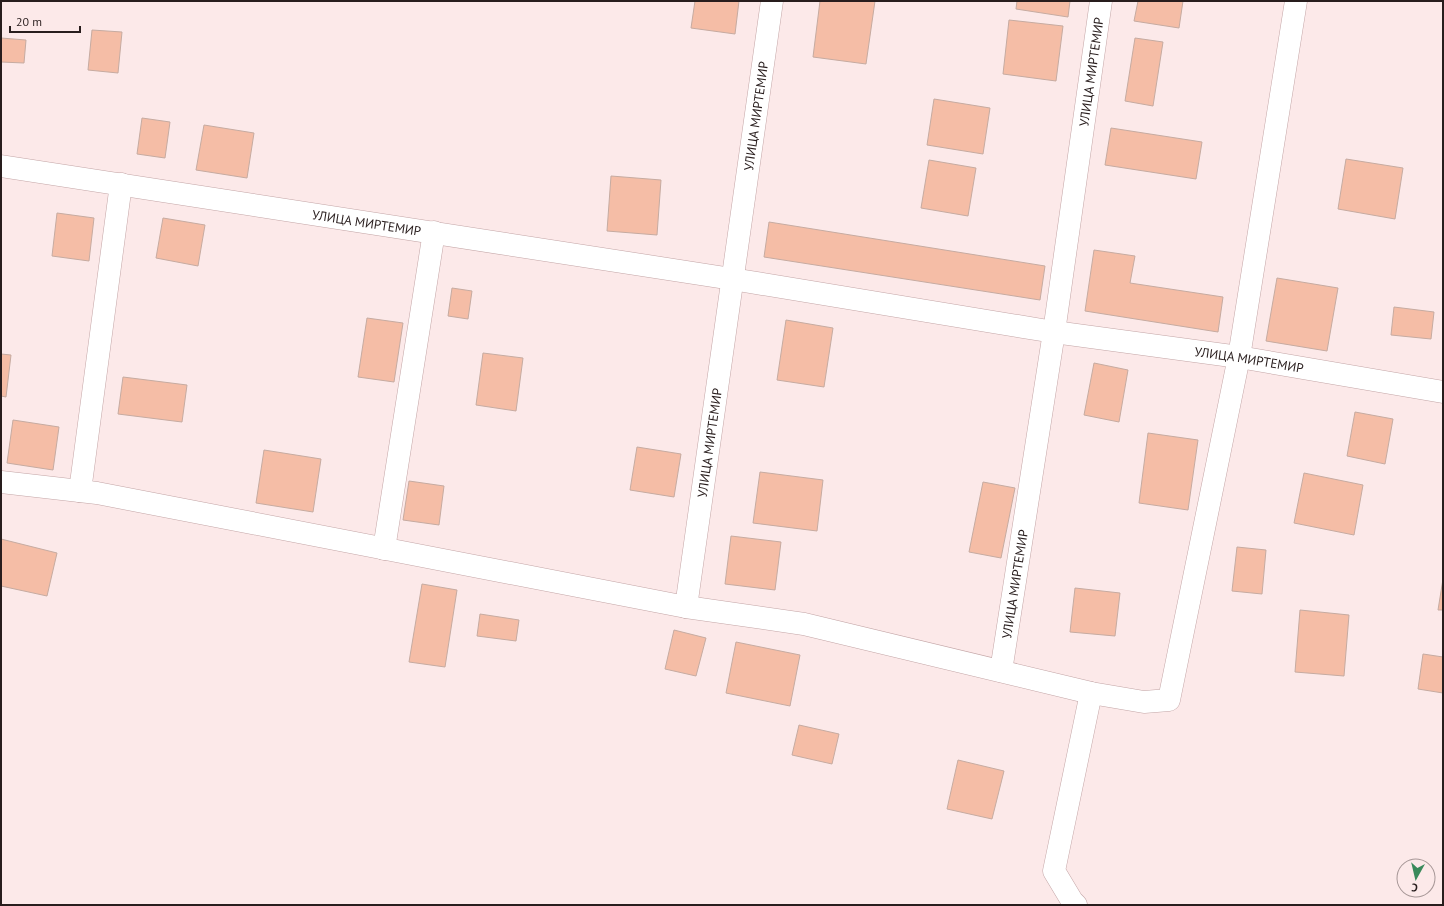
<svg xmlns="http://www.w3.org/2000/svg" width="1444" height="906" font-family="'PT Sans',sans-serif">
	<rect width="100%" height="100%" fill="#fce9e9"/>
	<path fill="#f5bda6" stroke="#c6aba1" d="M695 1H739L735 34 691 28Z
		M820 1H875L866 64 813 57Z
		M1017 1H1070L1068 17 1016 9Z
		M1138 1H1183L1179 28 1134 21Z
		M1009 20 1063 26 1056 81 1003 74Z
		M92 30 122 32 118 73 88 70Z
		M1 38 26 40 24 63 1 62Z
		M1135 38 1163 42 1153 106 1125 101Z
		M934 99 990 108 983 154 927 145Z
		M142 118 170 122 165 158 137 154Z
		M204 125 254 133 247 178 196 170Z
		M1111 128 1202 142 1196 179 1105 165Z
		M1346 159 1403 168 1395 219 1338 209Z
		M929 160 976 168 968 216 921 208Z
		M611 176 661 180 657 235 607 231Z
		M57 213 94 218 89 261 52 256Z
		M163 218 205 225 198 266 156 258Z
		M769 222 1045 266 1040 300 764 257Z
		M1094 250 1135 256 1130 283 1223 297 1218 332 1085 311Z
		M1277 278 1338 288 1327 351 1266 341Z
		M452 288 472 291 468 319 448 316Z
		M1394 307 1434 312 1431 339 1391 335Z
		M367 318 403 323 394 382 358 377Z
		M786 320 833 328 824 387 777 380Z
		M483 353 523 358 516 411 476 405Z
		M1 354 11 355 6 397 1 396Z
		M1094 363 1128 370 1119 422 1084 415Z
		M123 377 187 385 182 422 118 414Z
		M1355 412 1393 419 1385 464 1347 456Z
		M13 420 59 427 53 470 7 463Z
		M1148 433 1198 440 1188 510 1139 503Z
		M637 447 681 454 674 497 630 490Z
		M264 450 321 459 313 512 256 503Z
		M760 472 823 480 817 531 753 523Z
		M1304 473 1363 485 1354 535 1294 523Z
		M409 481 444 486 439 525 403 520Z
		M983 482 1015 488 1001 558 969 552Z
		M731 536 781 542 775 590 725 584Z
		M1 539 57 553 47 596 1 586Z
		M1237 547 1266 550 1262 594 1232 591Z
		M1443 579V610H1438Z
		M422 584 457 590 445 667 409 662Z
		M1075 588 1120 593 1115 636 1070 632Z
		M1300 610 1349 615 1344 676 1295 672Z
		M480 614 519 620 516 641 477 636Z
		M674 630 706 638 696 676 665 669Z
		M736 642 800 655 790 706 726 693Z
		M1423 654 1443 657V693L1418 689Z
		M799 725 839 734 832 764 792 755Z
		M958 760 1004 771 992 819 947 809Z"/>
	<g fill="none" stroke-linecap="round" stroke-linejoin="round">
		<g stroke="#c3a5a6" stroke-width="23">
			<g id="minor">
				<path id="s1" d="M1 166 732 279 1054 332 1239 357 1443 392"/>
				<path d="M1 482 97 493 686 607 804 624 1091 693 1144 702 1169 700 1239 357 1296 1"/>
				<path d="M80 491 121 184"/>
				<path d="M384 549 434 232"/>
				<path id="s2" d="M686 607 772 1"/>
				<path id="s3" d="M1001 671 1054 332 1101 1"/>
				<path d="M1076 905 1072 901 1054 871 1091 693"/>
			</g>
		</g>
		<use href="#minor" stroke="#fff" stroke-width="22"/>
	</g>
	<g text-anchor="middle" stroke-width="3" stroke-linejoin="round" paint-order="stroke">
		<g font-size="13" fill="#281d1d" stroke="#fce9e9">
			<text dy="5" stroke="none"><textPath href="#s3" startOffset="606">УЛИЦА МИРТЕМИР</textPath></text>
			<text dy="5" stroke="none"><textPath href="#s2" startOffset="496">УЛИЦА МИРТЕМИР</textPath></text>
			<text dy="5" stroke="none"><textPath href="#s1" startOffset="370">УЛИЦА МИРТЕМИР</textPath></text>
			<text dy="5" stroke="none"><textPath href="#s1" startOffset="1263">УЛИЦА МИРТЕМИР</textPath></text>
			<text dy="5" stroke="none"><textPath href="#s2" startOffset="166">УЛИЦА МИРТЕМИР</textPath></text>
			<text dy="5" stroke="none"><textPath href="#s3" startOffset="88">УЛИЦА МИРТЕМИР</textPath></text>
		</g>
	</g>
	<rect width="1444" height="906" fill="none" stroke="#281d1d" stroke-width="4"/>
	<g transform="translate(1416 878) rotate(188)"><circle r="19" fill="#fce9e9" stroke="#a79797"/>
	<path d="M0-3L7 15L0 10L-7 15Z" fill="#3a8a5b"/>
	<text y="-6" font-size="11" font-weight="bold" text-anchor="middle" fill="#281d1d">С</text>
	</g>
	<path d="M10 26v6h70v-6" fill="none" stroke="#281d1d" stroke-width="2"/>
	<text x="16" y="26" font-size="12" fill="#281d1d" stroke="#fce9e9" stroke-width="3" paint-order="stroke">20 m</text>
</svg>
